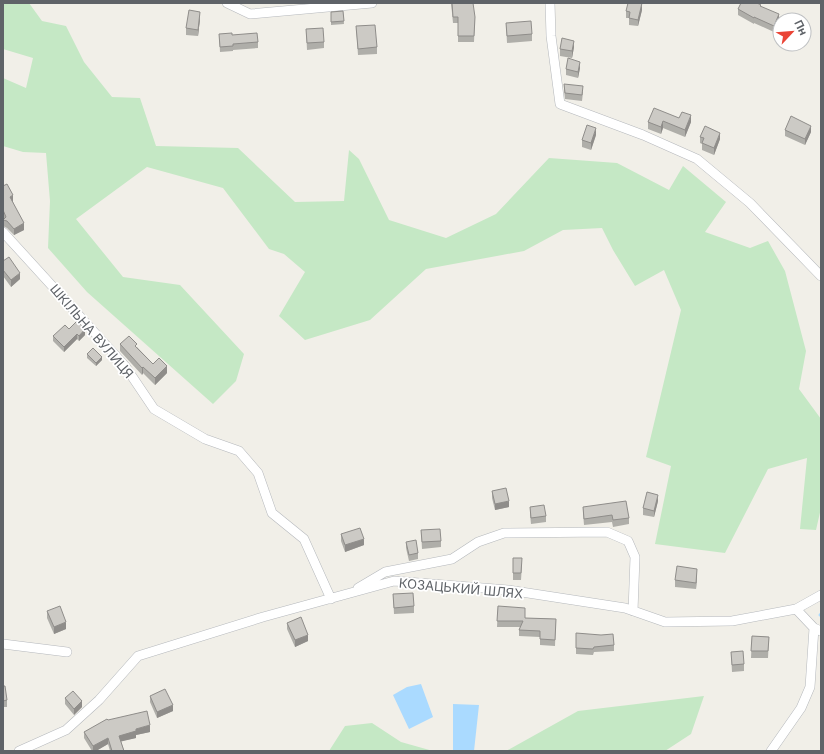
<svg xmlns="http://www.w3.org/2000/svg" width="824" height="754" font-family="Inter,sans-serif">
	<rect width="100%" height="100%" fill="#f1efe8"/>
	<path fill="#c5e8c5" d="M3 3H29L42 21 66 26 84 62 112 97 140 98 156 146 238 148 295 202 344 201 349 150 359 159 389 220 446 238 496 214 549 158 617 163 669 190 683 166 726 202 705 232 750 248 768 241 785 271 806 351 799 389 821 419V508L816 530 800 529 807 458 768 469 725 553 655 544 671 466 646 457 681 310 664 270 635 286 613 250 602 228 563 230 524 251 426 269 370 320 305 340 279 316 305 272 284 254 269 249 223 188 147 167 76 219 123 277 180 285 244 354 236 381 213 404 87 292 48 248 50 201 46 153 23 152 3 146V78L26 88 33 58 3 49Z
		M704 696 691 734 665 751H506L578 711Z
		M372 723 401 742 433 751H329L345 726Z"/>
	<path fill="#aadaff" d="M421 684 433 717 409 729 393 695 407 687Z
		M453 704 479 705 474 751H453Z"/>
	<g fill="none" stroke-linecap="round" stroke-linejoin="round">
		<path stroke="#aadaff" stroke-width="3" d="M820 615 821 614"/>
		<g stroke="#b5b8bc" stroke-width="10">
			<path id="street" d="M227 3 250 14 372 3
				M550 3 551 36 560 104 643 135 697 159 750 203 821 276
				M3 232 125 366 154 409 205 439 239 451 258 473 272 513 304 539 331 599
				M358 588 385 572 452 559 478 542 504 533 607 532 628 541 635 557 633 611
				M796 609 814 628 821 631
				M3 644 67 652
				M19 751 66 730 99 700 138 656 263 617 394 581 508 590 625 608 665 622 732 621 796 609 821 595
				M771 751 801 708 810 687 814 628"/>
		</g>
		<use href="#street" stroke="#fff" stroke-width="9"/>
	</g>
	<path fill="#afaea9" d="M451 3 475 17 474 42H458V23H453Z
		M761 7 779 20 774 32 754 23V24L738 15V9Z
		M642 10 638 26 629 25V18H626V11Z
		M343 11 344 24 331 25V12Z
		M200 19 198 36 186 35V28Z
		M506 23 532 34V41L507 43Z
		M356 26 377 47V54L358 55Z
		M306 29 324 42V48L307 50Z
		M219 34 232 35 258 42V48L233 50V51L220 52Z
		M574 47 572 58 560 56V49Z
		M580 68 578 78 566 75V69Z
		M564 84 583 92 582 101 565 99 564 90Z
		M679 118 691 122 685 137 663 128 661 134 648 129V122Z
		M785 130 811 132 805 145 785 136Z
		M596 135 591 150 582 147V140Z
		M700 137 720 139 714 155 702 150V144L700 143Z
		M3 186 13 202 24 230 14 235 7 228 3 226V219H4L3 217Z
		M3 261 20 279 11 287 3 276Z
		M69 329 85 335 79 341 77 339 64 352 53 341V336Z
		M120 344 137 347 153 364 167 373 155 385 143 373 142 375 120 351Z
		M87 354 102 360 96 366 87 358Z
		M492 491 509 507 495 510 492 498Z
		M658 501 654 517 643 515V508Z
		M530 507 546 516V522L531 524 530 514Z
		M583 507 629 518V524L613 527 612 522 584 525 583 513Z
		M421 530 441 541V547L422 549Z
		M341 534 364 545 345 552 341 541Z
		M406 542 418 553V559L409 561 406 548Z
		M513 558 522 565 521 580H513Z
		M697 575 696 589 675 587V580Z
		M393 594 414 606V613L394 614Z
		M498 606 525 618 556 619 555 646 540 645V637L519 636V630L520 627H497Z
		M47 611 66 629 54 634 47 618Z
		M287 623 308 641 295 647 287 629Z
		M576 633 614 645V651L594 652 593 655 576 654Z
		M752 636 769 637 768 658H751Z
		M731 652 744 664V671L732 672Z
		M3 686 7 700V707H3Z
		M150 696 173 711 157 718 150 702Z
		M65 698 82 707 74 715 65 704Z
		M108 720 150 732 136 735V738L121 741 124 751H110L108 744 96 751H92L84 738V732Z"/>
	<path fill="#8f8d8a" d="M642 3V10L638 26V20Z
		M200 12V19L198 36V30Z
		M779 14V20L774 32V26Z
		M574 41V47L572 58V51Z
		M580 62V68L578 78V72Z
		M691 115V122L685 137V130Z
		M663 121V128L661 134V127Z
		M811 126V132L805 145V139Z
		M596 128V135L591 150V143Z
		M720 133V139L714 155V148Z
		M13 195V202L10 203V197Z
		M24 223V230L14 235V229Z
		M20 273V279L11 287V280Z
		M85 329V335L79 341V336Z
		M77 334V339L64 352V347Z
		M102 357V360L96 366V363Z
		M167 366V373L155 385V378Z
		M143 367V373L142 375V368Z
		M658 495V501L654 517V511Z
		M509 501V507L495 510V504Z
		M364 539V545L345 552V545Z
		M697 569V575L696 589V583Z
		M66 622V629L54 634V627Z
		M308 635V641L295 647V640Z
		M82 701V707L74 715V709Z
		M173 705V711L157 718V712Z
		M150 725V732L136 735V738L119 742V736L136 729Z
		M108 738V744L96 751H93V746Z"/>
	<path fill="#cccac5" stroke="#8f8d8a" d="M452 3H473L475 17 474 36H458V17H453Z
		M628 3H642L638 20 629 18 630 12 626 11Z
		M741 3H757L761 5 760 6 779 14 774 26 754 17V18L738 9Z
		M189 10 200 12 198 30 186 28Z
		M343 11 344 21 331 22V12Z
		M531 21 532 34 507 36 506 23Z
		M375 25 377 47 358 49 356 26Z
		M323 28 324 42 307 43 306 29Z
		M232 33V35L257 33 258 42 233 44V46L220 47 219 34Z
		M562 38 574 41 572 51 560 49Z
		M568 58 580 62 578 72 566 69Z
		M564 84 583 86 582 95 565 93Z
		M654 108 679 118 682 112 691 115 685 130 663 121 661 127 648 122Z
		M791 116 811 126 805 139 785 130Z
		M587 125 596 128 591 143 582 140Z
		M705 126 720 133 714 148 702 143 704 138 700 137Z
		M7 184 13 195 10 197 24 223 14 229 7 221 3 220 6 217 3 210V186Z
		M9 257 20 273 11 280 3 270V261Z
		M77 321 85 329 79 336 77 334 64 347 53 336 65 325 69 329Z
		M129 336 137 344 135 346 153 364 159 358 167 366 155 378 143 367 142 368 120 344Z
		M93 348 102 357 96 363 87 354Z
		M506 488 509 501 495 504 492 491Z
		M647 492 658 495 654 511 643 508Z
		M626 501 629 518 613 520 612 515 584 519 583 507Z
		M544 505 546 516 531 518 530 507Z
		M360 528 364 539 345 545 341 534Z
		M440 529 441 541 422 542 421 530Z
		M416 540 418 553 409 555 406 542Z
		M513 558H522L521 573H513Z
		M677 566 697 569 696 583 675 580Z
		M413 593 414 606 394 608 393 594Z
		M60 606 66 622 54 627 47 611Z
		M498 606 525 608V618L556 619 555 640 540 639V631L519 630 523 621H497Z
		M301 617 308 635 295 640 287 623Z
		M576 633 601 635 613 634 614 645 594 647 593 649 576 648Z
		M752 636 769 637 768 651H751Z
		M743 651 744 664 732 665 731 652Z
		M3 686H5L7 700 3 701Z
		M165 689 173 705 157 712 150 696Z
		M73 691 82 701 74 709 65 698Z
		M147 711 150 725 136 729V731L119 736 124 751H112L108 738 93 746 84 732 107 719 108 720Z"/>
	<g text-anchor="middle" stroke-width="3.5" stroke-linejoin="round" paint-order="stroke">
		<g font-size="13" fill="#5f6368" stroke="#fff">
			<text transform="translate(92 331) rotate(49)" y="5">ШКІЛЬНА ВУЛИЦЯ</text>
			<text transform="translate(461 588) rotate(5)" y="5">КОЗАЦЬКИЙ ШЛЯХ</text>
		</g>
	</g>
	<rect width="824" height="754" fill="none" stroke="#5f6368" stroke-width="8"/>
	<g transform="translate(792 32) rotate(64)"><circle r="19" fill="#ffffff" stroke="#bfc1c3"/>
	<path d="M0-3L7 15L0 10L-7 15Z" fill="#ea4335"/>
	<text y="-6" font-size="11" font-weight="bold" text-anchor="middle" fill="#5f6368">Пн</text>
	</g>
</svg>
